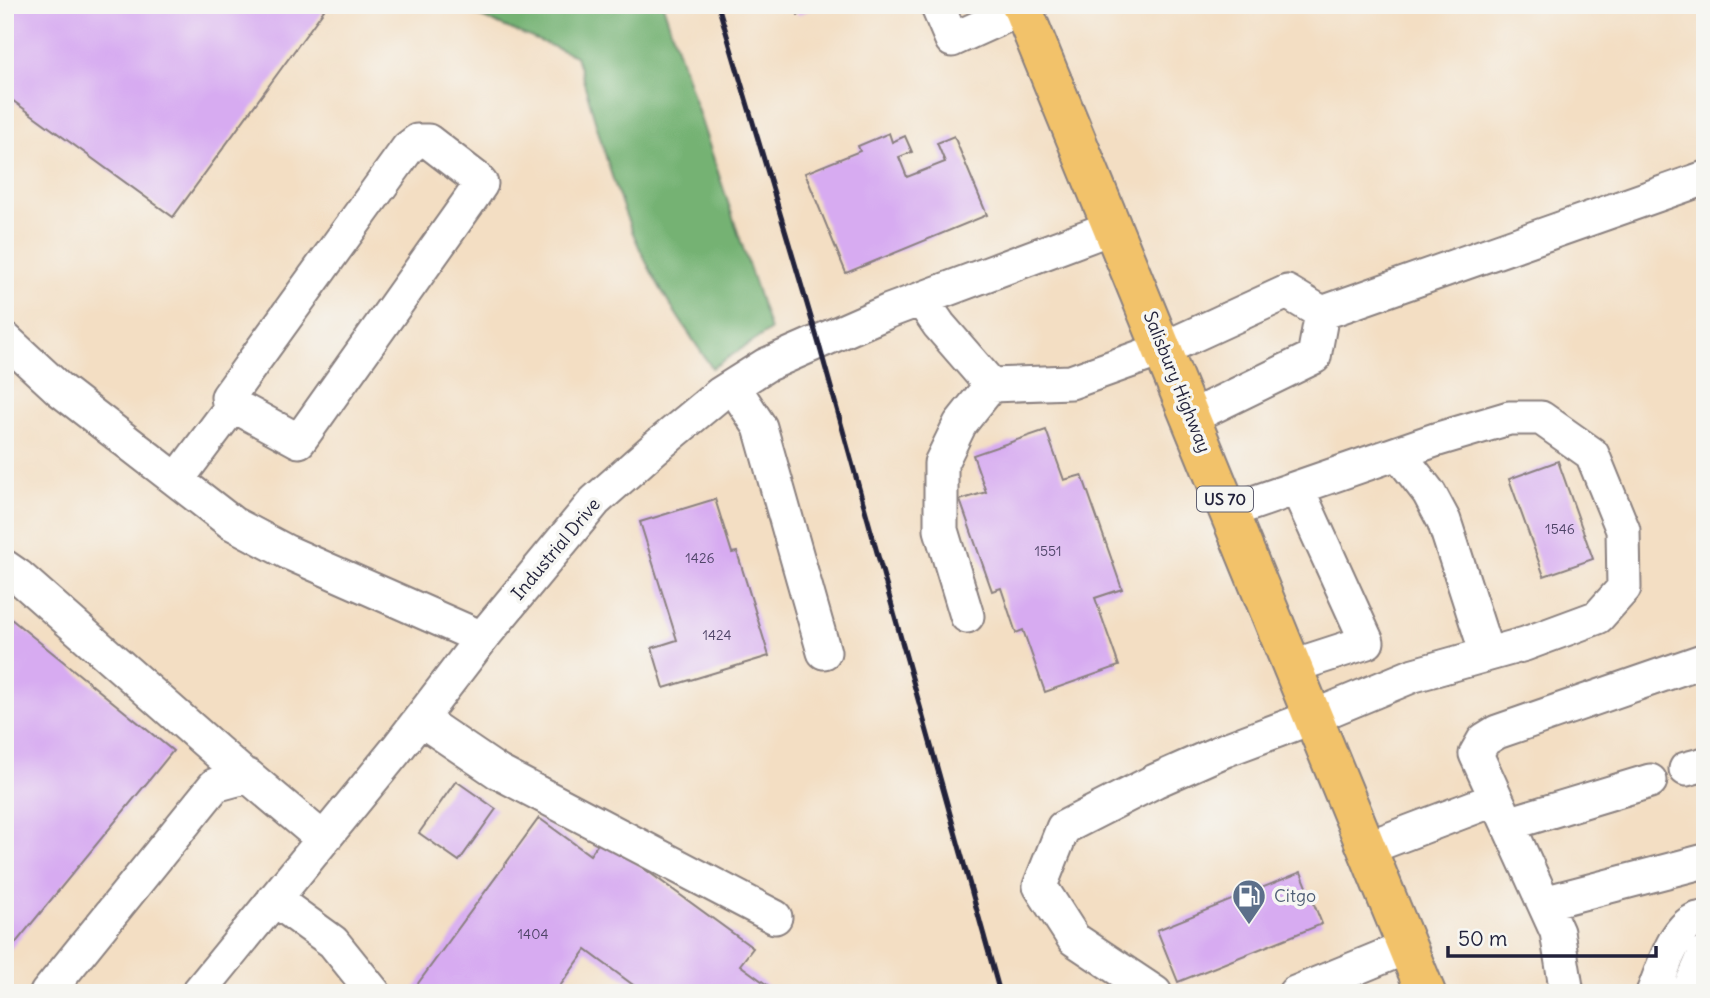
<svg xmlns="http://www.w3.org/2000/svg" width="1710" height="998" font-family="Delius,sans-serif">
	<rect width="100%" height="100%" fill="#f6f6f2"/>
	<filter id="ink" filterUnits="userSpaceOnUse"><feTurbulence type="fractalNoise" baseFrequency=".0143" numOctaves="2"/><feDisplacementMap in="SourceGraphic" scale="14" xChannelSelector="R" yChannelSelector="G"/><feConvolveMatrix kernelMatrix="1 2 1 2 8 2 1 2 1" color-interpolation-filters="sRGB"/></filter>
	<filter id="wash" filterUnits="userSpaceOnUse"><feTurbulence type="fractalNoise" baseFrequency=".00686" numOctaves="4" result="noise"/><feDisplacementMap in="SourceGraphic" scale="28" xChannelSelector="R" yChannelSelector="G"/><feGaussianBlur stdDeviation="1.57" result="paint"/><feColorMatrix in="noise" values="0 0 0 0 0 0 0 0 0 0 0 0 0 0 0 0 0 1.4 0 .05"/><feComposite in="paint" operator="in"/></filter>
	<g filter="url(#wash)">
		<rect width="100%" height="100%" fill="#f3dec3"/>
		<path fill="#74b273" stroke="#4b6a57" stroke-width="2" d="M452 5H663L770 330 712 368C686 329 659 291 640 249 612 189 596 120 576 56Z"/>
		<g id="blocks">
			<path fill="#d7abf1" d="M5 5H317L324 10 173 217 5 95Z
				M794 5H820L798 15Z
				M889 133 892 142 905 136 912 152 899 157 907 177 945 162 937 143 954 136 987 215 846 273 805 173 860 151 858 146Z
				M1046 430 1064 480 1082 475 1122 589 1095 598 1119 666 1045 692 1023 630 1016 633 1001 588 992 591 960 500 986 492 973 455Z
				M1558 461 1593 559 1544 576 1509 479Z
				M715 499 732 553 737 552 769 656 664 688 652 648 677 640 640 522Z
				M5 614 173 751 5 956Z
				M456 781 496 809 459 861 419 833Z
				M539 818 590 855 602 838 753 948 740 965 778 993H644L586 950 555 993H411Z
				M1301 872 1322 924 1178 982 1157 930Z"/>
		</g>
	</g>
	<g filter="url(#ink)">
		<use href="#blocks" fill-opacity="0" stroke="#8a807f" stroke-width="2"/>
		<g fill="none" stroke-linecap="round" stroke-linejoin="round">
			<g stroke="#8a807f" stroke-width="37">
				<path id="minor" d="M937 5 952 40 1029 5
					M921 299 939 325 991 385 1071 382 1163 349 1287 292 1322 313 1314 357 1191 417
					M1322 313 1705 178
					M5 339 59 389 232 523 287 552 482 638
					M733 386 760 427 824 652
					M1398 453 1429 493 1444 521 1487 654
					M177 480 230 409 228 397 408 148 417 141H428L476 178 481 184 468 203 299 441 244 411 230 409
					M5 567 18 576 246 777
					M967 616 941 530V463L960 424 991 385
					M1293 666 1367 642 1297 488
					M420 719 498 772 775 917
					M1686 769 1705 764
					M1508 824 1650 781
					M1367 848 1496 799
					M274 899 333 942 374 993
					M1544 903 1705 861
					M47 993 215 785 248 776 323 839
					M198 993 397 749 482 638 595 501 656 447 720 394 766 365 889 311 1113 227
					M1155 993 1074 939 1040 886 1063 828 1155 781 1225 750 1313 717 1414 675 1525 644 1598 617 1624 588 1623 530 1592 454 1541 418H1509L1435 440 1230 511
					M1295 993 1407 947
					M1567 993 1557 932 1476 754 1484 740 1497 732 1705 660
					M1653 993C1663 970 1676 918 1705 918
					M1688 993 1705 954"/>
			</g>
			<g stroke="#8a807f" stroke-width="42">
				<path id="highway" d="M1021 5 1426 993"/>
			</g>
			<use href="#minor" stroke="#fff" stroke-width="33"/>
			<use href="#highway" stroke="#f2c26a" stroke-width="38"/>
			<path stroke="#22223b" stroke-width="5" d="M718 5 818 341 1000 993"/>
		</g>
	</g>
	<defs>
		<g id="fuel-pin" transform="scale(1.75)"><path d="M0 17L-7.5 6A9.5 9.5 0 1 1 7.5 6Z" fill="#5c6f8a" stroke="#f6f6f2"/><path d="M-5.5-6h7V0h2V4h1.3V-2.5L3-4.5l.8-.8L6-3V5H2.5V1h-1V6h-7ZM-4.2-4.7v3.2H.2V-4.7Z" fill="#fff"/></g>
	</defs>
	<g fill-rule="evenodd">
		<use href="#fuel-pin" x="1249" y="896"/>
	</g>
	<g text-anchor="middle" stroke-width="7" stroke-linejoin="round" paint-order="stroke">
		<g font-size="14" fill="#4f4468">
			<text x="1560" y="534">1546</text>
			<text x="1048" y="556">1551</text>
			<text x="700" y="563">1426</text>
			<text x="717" y="640">1424</text>
			<text x="533" y="939">1404</text>
		</g>
		<rect fill="#f6f6f2" stroke="#626272" stroke-width="2" x="1197" y="486.5" width="56" height="25" rx="5"/>
		<g font-size="16" font-weight="bold" fill="#22223b">
			<text x="1225" y="505">US 70</text>
		</g>
		<g font-size="18" fill="#22223b" stroke="#f6f6f2">
			<text transform="translate(1177 382) rotate(68)" y="6">Salisbury Highway</text>
			<text transform="translate(556 549) rotate(-50)" y="6">Industrial Drive</text>
		</g>
		<g font-size="18" fill="#4e5e75" stroke="#f6f6f2" text-anchor="start">
			<text x="1274" y="902">Citgo</text>
		</g>
	</g>
	<rect width="1710" height="998" fill="none" stroke="#f6f6f2" stroke-width="28"/>
	<path d="M1448 946v10h208v-10" fill="none" stroke="#22223b" stroke-width="3.5"/>
	<text x="1458" y="946" font-size="21" fill="#22223b" stroke="#f6f6f2" stroke-width="5" paint-order="stroke">50 m</text>
</svg>
